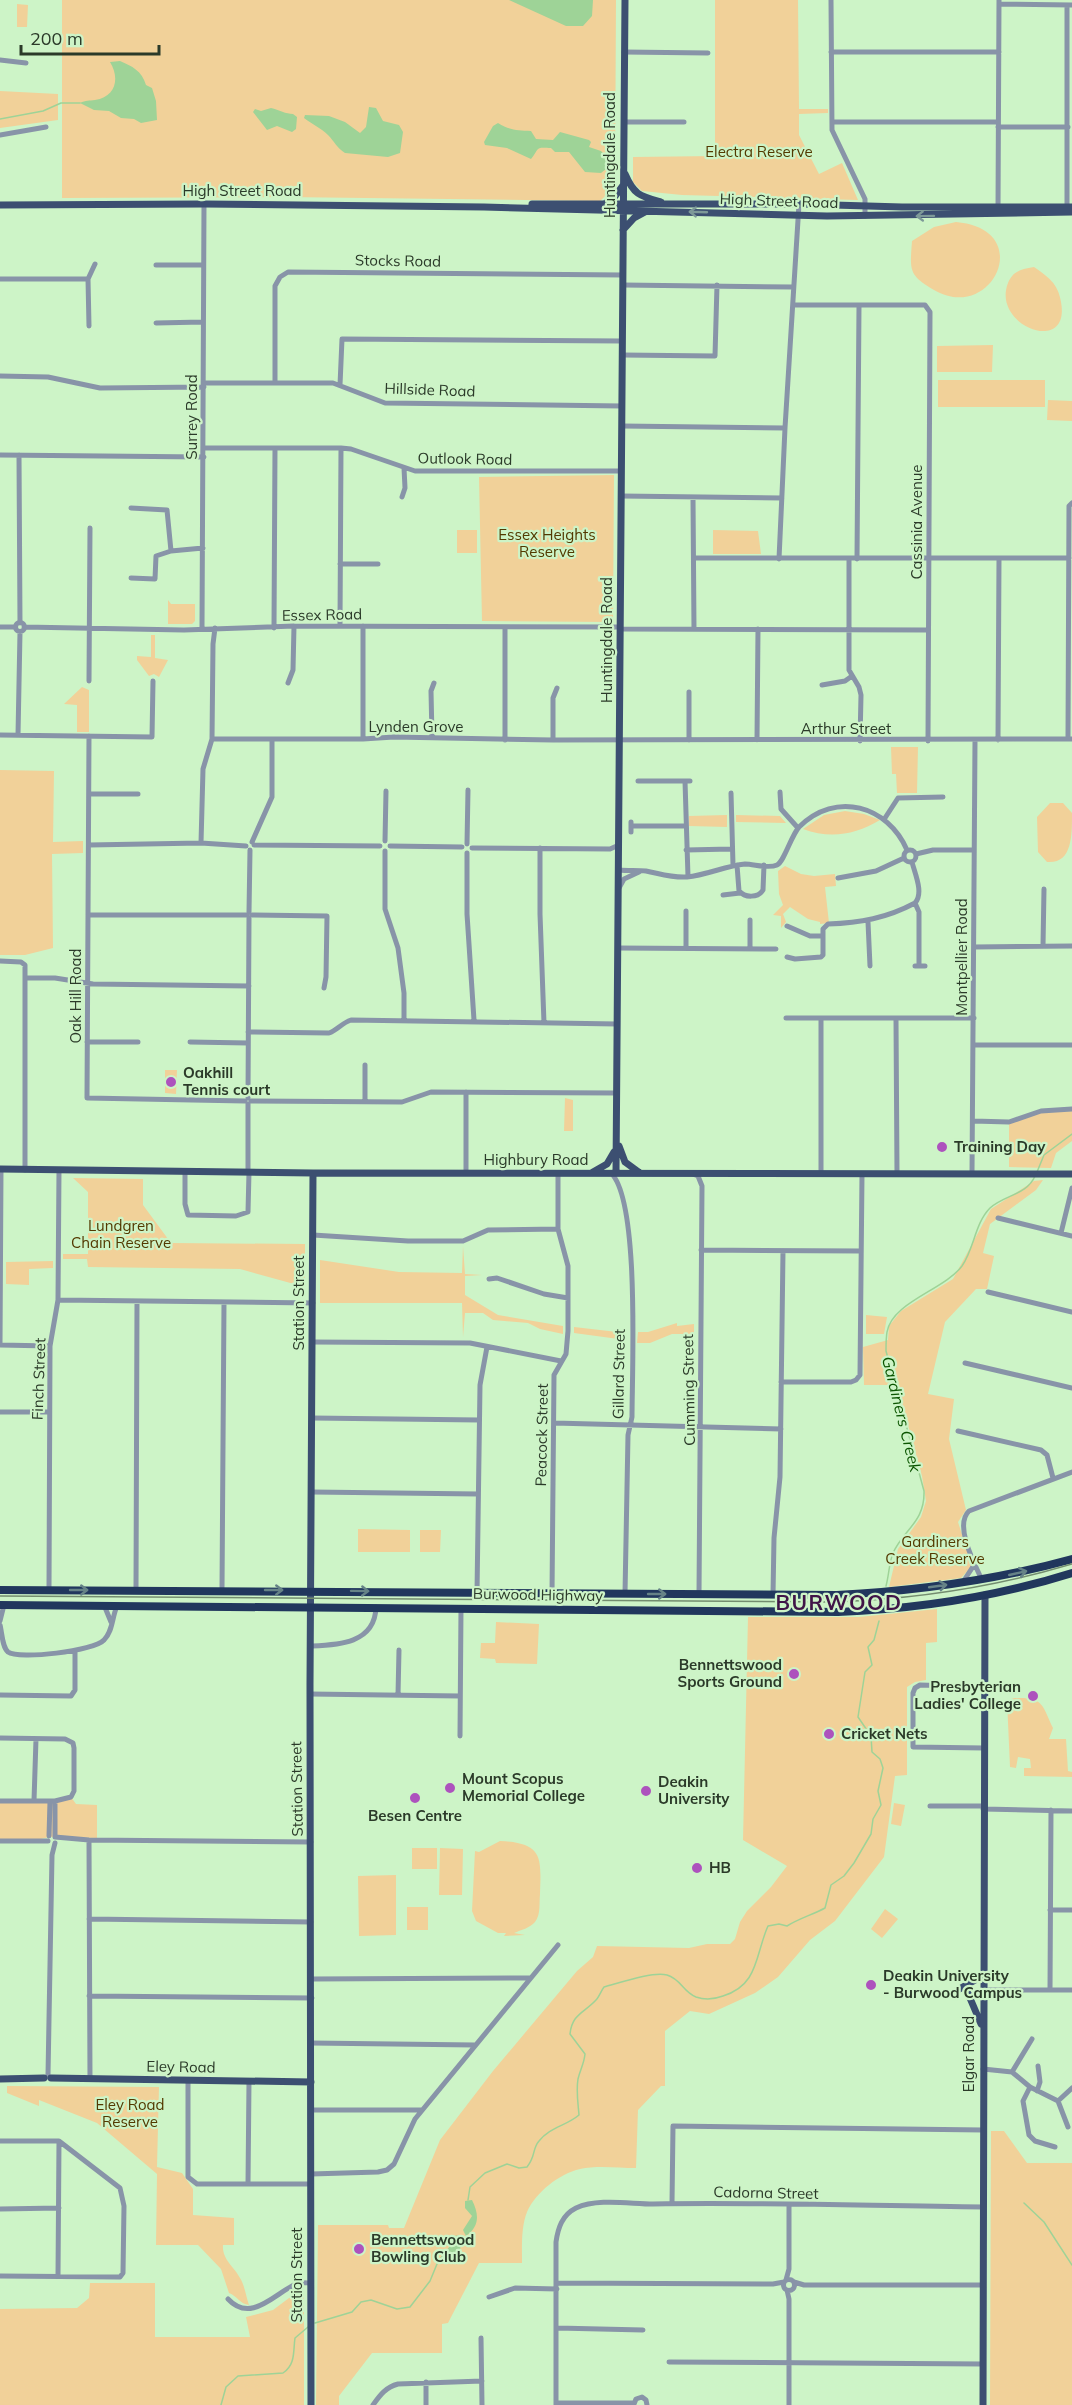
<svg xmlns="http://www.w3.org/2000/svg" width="1072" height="2405" font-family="Mulish,sans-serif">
	<rect width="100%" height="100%" fill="#cdf4c7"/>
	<path fill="#f1d199" d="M62 0H616L615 187 600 201 284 197 62 198Z
		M715 0H798L799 109H828V113L799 114V135L819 174 842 163 858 200 682 195 642 191 633 182V157L715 156Z
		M17 4 28 5 27 27H17Z
		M0 91 58 94V120L0 128Z
		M956 222C1037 229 992 324 934 290 908 275 910 270 912 241L934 227Z
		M1034 267C1048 277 1058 283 1061 302 1071 356 991 326 1008 283 1013 271 1021 269 1034 267Z
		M993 345 992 372H937V346Z
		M938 380H1045V407H938Z
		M1048 400 1072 401V421L1047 420Z
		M614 475 613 622 482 621 479 477Z
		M457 530H477V553H457Z
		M713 530 758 531 761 554H713Z
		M168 600 171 604H195V621L192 624H168Z
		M151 635H155V658L168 660 159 677 154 674 149 676 137 660V656L151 657Z
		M82 687 89 690V732H77V705L64 704Z
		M891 747H918L917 793H897L896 774H892Z
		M0 770 54 771 53 842 83 841V853L52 854 53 948 25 955H0Z
		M1050 803H1063L1072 813C1072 837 1072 864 1047 862L1038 852 1037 817Z
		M845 811 864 814 880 820C855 835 830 839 803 829L824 815Z
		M727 815V827L689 826V816Z
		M736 815 780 816 786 823 736 822Z
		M785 866 801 874 814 876 835 874 836 886 825 887 829 923 820 924V922L808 919 790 907 783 914 786 922 781 928V916L773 915 783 905 779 894 778 871Z
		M165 1070H177L176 1094 165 1093Z
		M565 1098 573 1100V1131H564Z
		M1072 1111V1141L1056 1153 1051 1168 1009 1167V1124L1038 1113Z
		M73 1178 143 1179V1205L171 1243 305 1244V1287L240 1269 88 1267 87 1259H63V1254H88V1192Z
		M1043 1180 1036 1190 990 1224 983 1253 994 1256 987 1289H976L945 1322 928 1394 954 1399 949 1439 966 1510 958 1522 972 1566 961 1578 889 1587 898 1549 921 1517 926 1501 922 1476 897 1385H864L863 1347 888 1340 889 1326 901 1311 953 1279 991 1209 1034 1181Z
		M463 1246 465 1274 482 1275 465 1276V1295L498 1315 563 1326V1334L540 1329 528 1323 493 1320 483 1313H465L463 1337 462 1303H320V1260L399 1272 462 1273Z
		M53 1261V1268L29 1269V1285L6 1284V1262Z
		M866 1315 887 1317 884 1334H866Z
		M677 1323V1326L694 1324V1334H672L650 1343H637L638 1332H648Z
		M574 1327 626 1333V1340L574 1333Z
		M358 1529 410 1530V1552H358Z
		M420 1530H441L440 1552H420Z
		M937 1609V1642L926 1643V1680L915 1682 907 1687V1775L895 1776 884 1857 835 1921 810 1940 778 1977 755 1993 709 2014 690 2011 665 2031V2086H661L638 2110 636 2168C619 2168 597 2165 580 2169 559 2174 536 2192 527 2212 521 2227 522 2246 522 2263H479L448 2323 442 2324V2353H372L339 2396V2405H316L318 2225H388L389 2228H404L440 2140 493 2071 577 1971 593 1957 597 1946 689 1948 707 1944H730L735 1939 740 1922 747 1911 771 1887 787 1866 743 1840 748 1617H859Z
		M496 1622 539 1624 537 1664 496 1663 495 1659 480 1658 481 1643H495Z
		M1015 1698C1044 1697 1042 1705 1053 1728L1049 1739H1066L1068 1771 1072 1772V1777L1024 1776V1768H1031L1030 1759 1018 1757 1016 1768 1010 1767 1007 1700Z
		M71 1797 76 1804 97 1805V1838L49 1837 33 1841H0V1801H55Z
		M894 1803 905 1805 901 1826 891 1824Z
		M500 1841C544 1843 541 1858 540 1894 539 1904 541 1914 535 1922 530 1928 521 1930 514 1933L525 1935 504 1936 506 1933H498L476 1921 472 1911 475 1851 479 1852Z
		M412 1848H437V1869H412Z
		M440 1848 463 1849 462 1895H439Z
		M396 1875V1935L359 1936 358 1876Z
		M407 1907H428V1930H407Z
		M885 1909 898 1919 882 1938 871 1929Z
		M7 2086 159 2087 157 2167 182 2173 193 2189V2215L234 2218V2245H223C222 2260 234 2266 240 2278 245 2286 246 2297 249 2305 240 2304 237 2296 229 2293L221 2269 198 2245H156L157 2174 97 2123 39 2100V2106L7 2093Z
		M991 2131H1004L1027 2163H1072V2405H990Z
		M90 2283H155V2337H250L246 2317 273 2310 301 2289 304 2291V2405H0V2309L77 2308 89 2298Z"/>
	<path fill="#9ed397" d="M509 0H593L592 16 583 26H566Z
		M120 61C132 66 142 71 146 85L152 88 156 101 157 120 141 123 134 119 121 118 109 111 94 110 80 103C86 100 89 101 95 100 116 97 120 78 110 62Z
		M369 107 376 108 383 121 399 125 403 132 400 153 388 157 345 153C337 148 334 141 328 135 321 128 312 124 304 118L305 115 329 116 345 122 360 133 366 127Z
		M271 108C279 110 286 114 293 114L297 117 296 129 292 132 277 126 267 130 253 112 255 109 261 111Z
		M498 123C511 131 518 130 531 131L536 139 553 140 560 132 589 140 591 142 589 147 601 151 607 157 606 169 601 173 585 172 569 152H555L551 148C534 147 540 148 531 159L507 148 485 145 484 142 493 126Z
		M472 2200C479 2214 480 2226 466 2236L463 2230 472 2216 465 2208V2201Z
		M460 2235 463 2240 459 2252 443 2262 440 2258 450 2246 454 2236Z"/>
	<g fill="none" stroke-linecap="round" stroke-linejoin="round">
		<path stroke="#9ed397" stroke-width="1.5" d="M0 119 43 111 61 103H80
			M1037 1172 1044 1155 1072 1134
			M886 1586C889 1575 889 1563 893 1553 904 1529 925 1522 924 1491L886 1351C886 1345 886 1338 887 1332 892 1302 944 1290 962 1266 974 1249 975 1223 990 1208 1004 1195 1027 1195 1035 1176
			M468 2200 470 2187 485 2173 507 2164 519 2168 527 2167C536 2156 532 2149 539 2141 550 2127 566 2126 579 2115 578 2103 576 2091 578 2079 580 2070 584 2064 585 2054L570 2034C572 2014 584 2013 596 2000 599 1997 601 1991 604 1987 619 1983 653 1971 667 1975 681 1979 683 1992 696 1997 705 2000 715 1999 723 1996 759 1985 755 1955 768 1926L779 1924 787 1926C800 1918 812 1915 825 1908L831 1885 844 1876 854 1863 871 1834 873 1819 881 1805 878 1791 883 1768 880 1759 872 1752 871 1736 858 1717 865 1672 872 1665 868 1647 874 1640 879 1621
			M1024 2203 1044 2222 1072 2265
			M315 2323 352 2312 361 2302 371 2300 397 2309 410 2307 430 2281 437 2264 441 2260
			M221 2405 226 2387 238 2376 283 2373C296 2364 293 2351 295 2338L308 2327"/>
		<path stroke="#8894a8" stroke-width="5" d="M831 0 832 130 865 199V216
			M999 4 1072 5
			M1067 5V211
			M624 52 708 53
			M831 52H999
			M0 60 26 63
			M624 122H684
			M832 122H998
			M998 127H1068
			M0 135 46 127
			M998 210 999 0
			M156 265H203
			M0 279H88
			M623 285 793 287
			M793 305H925L930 312 928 741
			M156 323 203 322
			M89 326 88 279 95 264
			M622 355 715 356 717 285
			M0 376 48 377 100 388 204 387
			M275 382V286L280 277 288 272 623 275
			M204 383H333L385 403 622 406
			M340 385 342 339 622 341
			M622 426 785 428
			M204 448H341L351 449 415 471H621
			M0 455 204 457
			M19 455 20 623
			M621 496 782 498
			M402 497 405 488 404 468
			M693 497 694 629
			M171 551 203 548
			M694 558H1069
			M779 559 785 428 799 204
			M849 559V670L859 687 861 695 860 741
			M857 559 859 306
			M340 564H378
			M131 578 155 579 156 556 171 551 167 510 131 508
			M15.5 627a4.5 4.5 0 1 1 9 0a4.5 4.5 0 1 1-9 0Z
			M340 626 341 448
			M363 626V739
			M0 627H15
			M24 627 184 630 294 626 620 627
			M274 628 275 448
			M202 629 204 204
			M620 629 928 630
			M89 681 90 528
			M288 683 293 670 294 626
			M822 685 845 681 852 676
			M0 735 152 737 153 681
			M18 735 20 632
			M89 736 87 1098 245 1101
			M432 737 431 691 434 683
			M212 739H363L394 737 553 740 1072 739
			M1068 739 1069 506 1072 503
			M505 740V627
			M553 740V698L557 688
			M689 740V692
			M757 740 758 629
			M998 740 999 558
			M638 781H690
			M685 781 688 877
			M780 792 781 809 798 828
			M731 793 733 865
			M89 794H138
			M885 818 898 798 943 797
			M631 822V832
			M631 826H685
			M385 841 386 791
			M252 842 272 797V740
			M201 843 203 769 212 739 213 644 215 628
			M467 844 468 790
			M89 845 201 843 246 846
			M254 845 380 846
			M390 846 462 847
			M472 848 610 849 619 845
			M540 848V914L544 1023
			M904 856a6 6 0 1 1 12 0a6 6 0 1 1-12 0Z
			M686 850 731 849
			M385 851V909L398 948 404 993V1021
			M467 853V914L474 1020
			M916 854 933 850H974
			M737 865 739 891C745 898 758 898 763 890L764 865
			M619 870C628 871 638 870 646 871 661 874 672 878 687 877 707 875 725 866 745 864 754 864 768 869 777 865 784 862 791 836 799 827 836 790 888 806 907 850
			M838 878 876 871 904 858
			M619 888 624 879 639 872
			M723 895 740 893
			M915 903 919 912V966
			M249 912 250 850
			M88 915H247
			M252 915 327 916 326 977 324 988
			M868 922 870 966
			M787 926 810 936H823
			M1043 946 1044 889
			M974 947 1072 946
			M618 948 776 949
			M686 948V911
			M750 949V920
			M787 957 795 959 821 957 823 955V929L828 924C860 923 887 918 915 903 924 893 915 874 912 862
			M0 961 21 962 25 965V1170
			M915 966H925
			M26 978H55L93 984 249 986
			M786 1018H974
			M896 1019 897 1174
			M248 1032 329 1033C337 1030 342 1023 351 1020L617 1024
			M87 1042H138
			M190 1042 248 1043
			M974 1045H1072
			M365 1065V1101
			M248 1098 249 918
			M251 1101 402 1102 431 1092 617 1093
			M973 1121 1009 1122 1041 1111 1072 1109
			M185 1171V1204L188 1215 236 1216 248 1212 249 1172
			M248 1172V1104
			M466 1173V1092
			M611 1173C640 1201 632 1371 632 1417L628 1435 625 1594
			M693 1174 698 1176 702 1186 699 1594
			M821 1174V1018
			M972 1174 975 741
			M998 1218 1072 1236
			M1061 1233 1072 1188
			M313 1235 408 1241H463L488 1230 558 1229
			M701 1250 861 1251
			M489 1279 497 1278 544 1294 568 1298
			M988 1292 1072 1312
			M58 1300 313 1303
			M312 1342 470 1343 561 1361
			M0 1345 1 1169
			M0 1345 50 1346
			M965 1363 1072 1388
			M781 1382H851L856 1380 860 1375 862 1174
			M0 1412H49
			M312 1418 479 1420
			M554 1423 781 1429
			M958 1431 1041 1450 1047 1455 1053 1478
			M312 1492 478 1494
			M982 1580C974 1563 954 1525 969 1511L1072 1472
			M963 1582 974 1565
			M49 1590 50 1346 58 1300 59 1170
			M136 1590 137 1301
			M222 1590 224 1302
			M477 1593 480 1385 487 1347
			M552 1594 554 1375 566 1354 568 1331V1266L558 1229V1173
			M773 1595 774 1538 780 1477 783 1251
			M104 1605 111 1622
			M0 1621 4 1605
			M0 1625C2 1632 2 1647 8 1652 19 1660 94 1651 104 1640 113 1631 112 1617 117 1606
			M311 1646C337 1645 375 1644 376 1607
			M310 1694 460 1696
			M0 1695 71 1696 75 1690V1651
			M398 1695 399 1650
			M460 1736 461 1608
			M0 1738 65 1739 73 1743 74 1748V1791L71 1797 55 1801H0
			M984 1748 913 1747V1693L915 1688 920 1685 984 1687
			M34 1801 36 1739
			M930 1806H983
			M983 1809 1072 1811
			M49 1836 50 1801
			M55 1836V1801
			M55 1837 89 1840 311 1842
			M89 1840 90 2079
			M0 1841H48
			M1050 1910H1072
			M89 1919 311 1922
			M312 1979 530 1978
			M982 1990H1072
			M1050 1990 1051 1810
			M89 1996 312 1998
			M311 2043 475 2045
			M983 2069 1012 2072 1030 2087 1058 2101 1072 2088
			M1012 2072 1032 2039
			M48 2075 52 1855 55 1843
			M188 2080V2177L197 2184H311
			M1030 2087 1023 2101 1029 2135 1035 2141 1055 2147
			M1037 2091 1040 2082 1038 2066
			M1058 2101 1068 2127
			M311 2110H422
			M0 2141H59L120 2188 124 2206 123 2273 120 2277 0 2276
			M311 2174 378 2172 387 2170 394 2164 415 2119 558 1945
			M248 2184 249 2081
			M672 2203 673 2126 983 2130
			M0 2209 59 2208
			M58 2276 59 2141
			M783.5 2285a5.5 5.5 0 1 1 11 0a5.5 5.5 0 1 1-11 0Z
			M786 2280 789 2269V2205
			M794 2282 804 2285H983
			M557 2283 773 2284 784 2282
			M787 2290 789 2299V2405
			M489 2297 515 2288 557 2289
			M228 2299C251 2324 275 2293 296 2284 301 2282 306 2283 311 2283
			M557 2328 643 2330
			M481 2338 482 2405
			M669 2362 983 2364
			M556 2403H634
			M634 2404 636 2399 642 2397 646 2400 647 2405
			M373 2405C380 2395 386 2387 398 2384L482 2381
			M426 2405V2382
			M556 2405V2242C558 2228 562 2215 576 2208 598 2198 630 2204 653 2204 763 2202 873 2206 983 2207"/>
		<path stroke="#3c4f71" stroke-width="7" d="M625 174C634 195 640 196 661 202
			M532 204H799L902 207H1072
			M604 204 613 199 624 184
			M0 205 204 204 484 207 827 216 1072 212
			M623 230 634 218 645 212
			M619 1146 625 1162 640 1173
			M0 1169 313 1173 1072 1174
			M593 1172 607 1164 614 1152
			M616 1173 625 0
			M956 1991 982 1976
			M967 1991 981 2024
			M51 2078 311 2082
			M0 2079 44 2078
			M311 2405 310 1685 313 1173
			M983 2405 985 1595"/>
		<path stroke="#21375d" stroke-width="8" d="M0 1590 837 1595C917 1591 996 1580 1072 1559
			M0 1605 838 1612C917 1609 996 1597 1072 1573"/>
		<path stroke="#738d6f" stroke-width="1.5" d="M0 1596 835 1602C916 1599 995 1587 1072 1564"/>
	</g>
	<defs><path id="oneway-shaft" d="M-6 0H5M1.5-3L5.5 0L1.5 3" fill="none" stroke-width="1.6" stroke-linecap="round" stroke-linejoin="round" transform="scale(1.5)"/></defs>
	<g stroke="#7d9998">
		<use href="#oneway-shaft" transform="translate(698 212) rotate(-178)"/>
		<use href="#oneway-shaft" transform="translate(925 216) rotate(179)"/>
	</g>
	<g stroke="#668387">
		<use href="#oneway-shaft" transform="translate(1018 1573) rotate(-13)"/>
		<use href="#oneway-shaft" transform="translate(938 1586) rotate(-8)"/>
		<use href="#oneway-shaft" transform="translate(79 1590)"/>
		<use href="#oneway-shaft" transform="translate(274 1590)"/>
		<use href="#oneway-shaft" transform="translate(360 1591) rotate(1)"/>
		<use href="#oneway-shaft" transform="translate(657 1594)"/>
	</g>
	<g fill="#ad52bd" stroke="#cdf4c7" stroke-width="2">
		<circle cx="171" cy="1082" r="6"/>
		<circle cx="942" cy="1147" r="6"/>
		<circle cx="794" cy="1674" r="6"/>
		<circle cx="1033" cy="1696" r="6"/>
		<circle cx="829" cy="1734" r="6"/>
		<circle cx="450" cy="1788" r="6"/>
		<circle cx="646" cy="1791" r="6"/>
		<circle cx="415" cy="1798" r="6"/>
		<circle cx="697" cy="1868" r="6"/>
		<circle cx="871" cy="1985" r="6"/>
		<circle cx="359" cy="2249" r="6"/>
	</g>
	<g text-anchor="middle" stroke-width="4.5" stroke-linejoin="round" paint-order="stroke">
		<g font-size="15" fill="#533900" stroke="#cdf4c7">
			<text x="759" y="157">Electra Reserve</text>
			<text x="547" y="540">Essex Heights<tspan x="547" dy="17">Reserve</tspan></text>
			<text x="121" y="1231">Lundgren<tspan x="121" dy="17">Chain Reserve</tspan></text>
			<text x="935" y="1547">Gardiners<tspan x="935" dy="17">Creek Reserve</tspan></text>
			<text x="130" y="2110">Eley Road<tspan x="130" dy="17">Reserve</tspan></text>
		</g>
		<g font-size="15" fill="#2b3a29" stroke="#cdf4c7">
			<text transform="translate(610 155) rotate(-90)" y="5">Huntingdale Road</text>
			<text x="242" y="196">High Street Road</text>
			<text transform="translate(779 201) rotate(2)" y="5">High Street Road</text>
			<text transform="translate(398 261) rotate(1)" y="5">Stocks Road</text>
			<text transform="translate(430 390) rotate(2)" y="5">Hillside Road</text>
			<text transform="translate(192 417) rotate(-90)" y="5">Surrey Road</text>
			<text transform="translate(465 459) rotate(1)" y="5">Outlook Road</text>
			<text transform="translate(917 522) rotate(-90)" y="5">Cassinia Avenue</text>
			<text transform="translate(322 615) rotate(-1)" y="5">Essex Road</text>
			<text transform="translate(607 640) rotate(-90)" y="5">Huntingdale Road</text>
			<text x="416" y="732">Lynden Grove</text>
			<text x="846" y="734">Arthur Street</text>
			<text transform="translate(962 957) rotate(-90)" y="5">Montpellier Road</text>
			<text transform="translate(76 996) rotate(-90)" y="5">Oak Hill Road</text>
			<text x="536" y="1165">Highbury Road</text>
			<text transform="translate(299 1303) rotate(-90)" y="5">Station Street</text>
			<text transform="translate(619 1374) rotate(-89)" y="5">Gillard Street</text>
			<text transform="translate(39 1379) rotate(-88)" y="5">Finch Street</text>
			<text transform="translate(689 1390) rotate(-91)" y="5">Cumming Street</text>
			<text transform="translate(542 1435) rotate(-89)" y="5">Peacock Street</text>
			<text transform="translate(538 1595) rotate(1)" y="5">Burwood Highway</text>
			<text transform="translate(297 1789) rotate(-91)" y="5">Station Street</text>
			<text transform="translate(969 2054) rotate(-90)" y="5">Elgar Road</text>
			<text transform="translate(181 2067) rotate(1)" y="5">Eley Road</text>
			<text transform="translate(766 2193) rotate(1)" y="5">Cadorna Street</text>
			<text transform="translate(297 2275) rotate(-90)" y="5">Station Street</text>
		</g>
		<g font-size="15" font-weight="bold" fill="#2b3a29" stroke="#cdf4c7" text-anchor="start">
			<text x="183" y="1078">Oakhill<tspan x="183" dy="17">Tennis court</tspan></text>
			<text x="954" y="1152">Training Day</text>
			<text x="782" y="1670" text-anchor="end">Bennettswood<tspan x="782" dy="17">Sports Ground</tspan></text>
			<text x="1021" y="1692" text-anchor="end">Presbyterian<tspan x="1021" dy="17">Ladies' College</tspan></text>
			<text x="841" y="1739">Cricket Nets</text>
			<text x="462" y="1784">Mount Scopus<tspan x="462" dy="17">Memorial College</tspan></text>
			<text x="658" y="1787">Deakin<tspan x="658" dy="17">University</tspan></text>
			<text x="415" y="1821" text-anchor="middle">Besen Centre</text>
			<text x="709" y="1873">HB</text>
			<text x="883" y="1981">Deakin University<tspan x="883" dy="17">- Burwood Campus</tspan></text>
			<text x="371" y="2245">Bennettswood<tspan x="371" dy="17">Bowling Club</tspan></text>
		</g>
		<g font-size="16" font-style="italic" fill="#0b5501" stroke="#cdf4c7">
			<text transform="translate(902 1414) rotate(76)" y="6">Gardiners Creek</text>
		</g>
		<g font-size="21" font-weight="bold" letter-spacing="1.5" fill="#401447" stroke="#cdf4c7">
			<text x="839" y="1610">BURWOOD</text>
		</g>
	</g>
	<path d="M21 45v9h138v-9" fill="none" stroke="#2b3a29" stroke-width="3"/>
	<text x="30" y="45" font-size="18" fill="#2b3a29" stroke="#cdf4c7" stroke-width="4.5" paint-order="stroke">200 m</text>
</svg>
